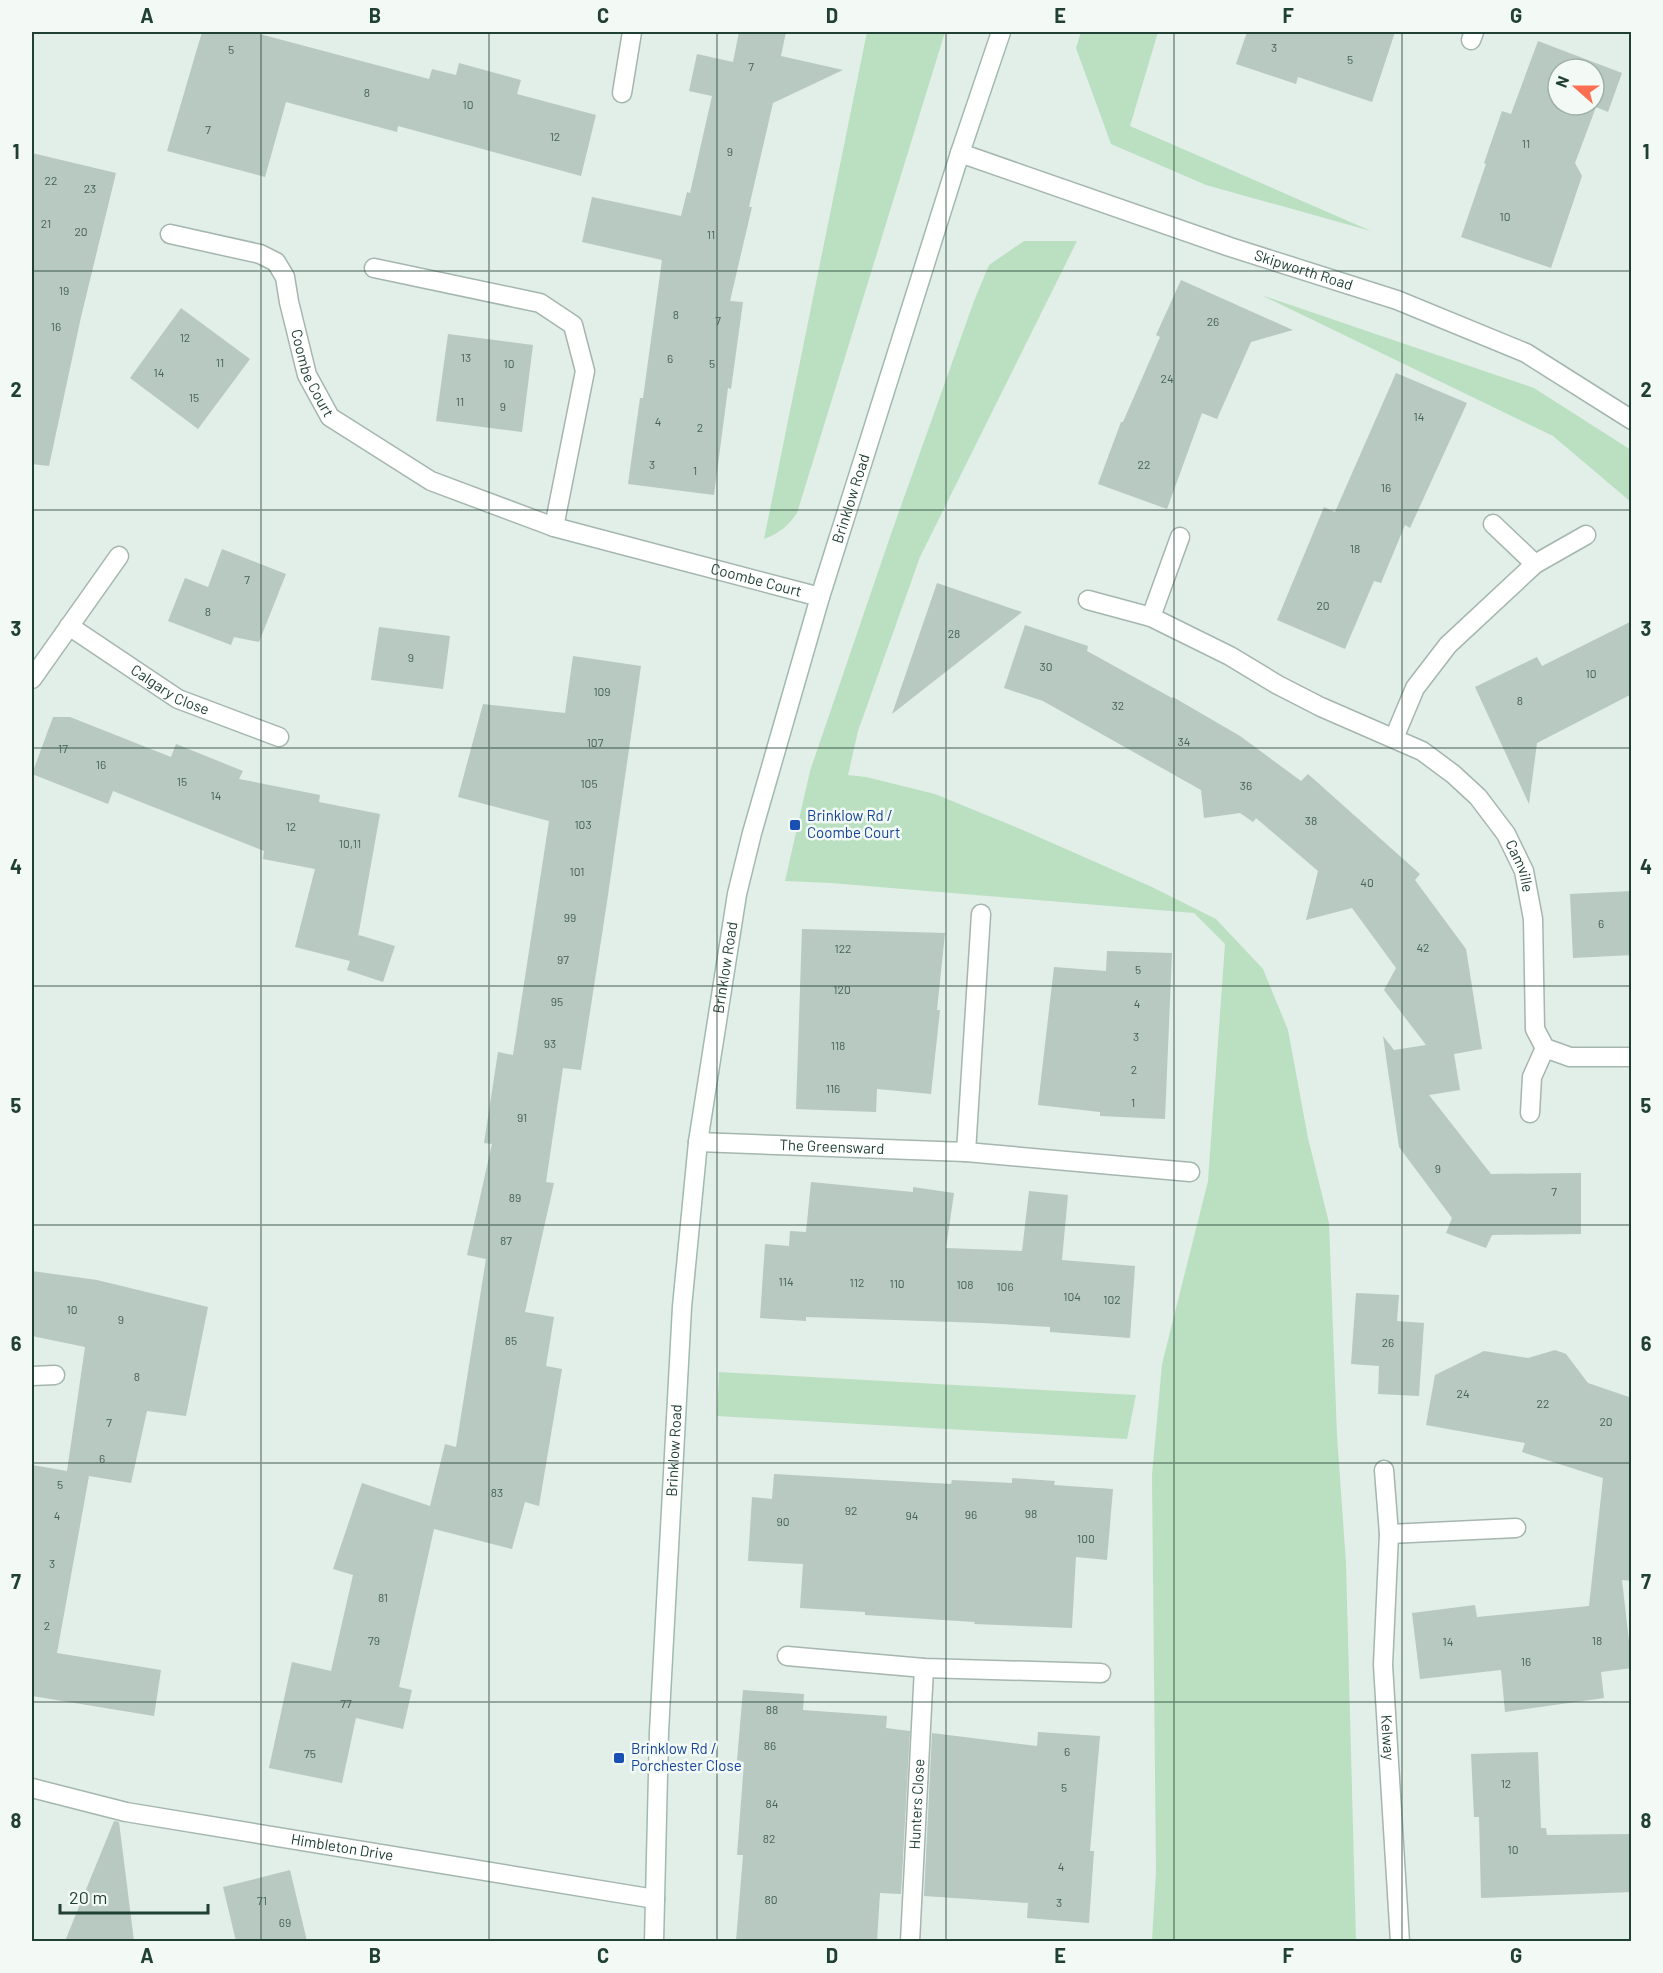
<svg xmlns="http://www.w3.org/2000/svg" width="1663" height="1973" font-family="Barlow,sans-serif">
	<rect width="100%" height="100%" fill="#e2eee8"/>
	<path fill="#bae0c1" d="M867 32H945L797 513C788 526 780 533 764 539Z
		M1081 32H1158L1130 126 1371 231 1206 185 1111 144 1076 48Z
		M1024 241H1077L920 557 858 731 848 775 866 777 935 794 1025 831 1152 887 1216 919 1263 969 1288 1030 1308 1138 1329 1223 1337 1435 1346 1563 1356 1941H1152L1156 1872 1152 1475 1162 1364 1208 1181 1225 944 1194 913 831 883 785 881 810 771 891 534 974 301 989 265Z
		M1261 295 1534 388 1631 450V502L1553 436Z
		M719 1372 1136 1395 1127 1439 717 1416Z"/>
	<path fill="#b7c9c0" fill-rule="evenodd" d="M202 32H252L429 79 432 69 456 75 459 63 521 80 517 94 596 115 581 176 398 126 397 132 286 102 265 177 167 151Z
		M739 32H786L781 56 843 70 773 103 749 207H752L730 301 743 302 731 389 728 388 714 495 628 484 640 398H643L662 260 582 242 592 197 681 216 687 192 690 193 712 96 689 91 697 54 733 62Z
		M1247 32H1395L1372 102 1298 77 1296 84 1236 64Z
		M1538 41 1622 73 1608 112 1596 107 1575 163 1582 176 1551 268 1461 237 1486 164 1484 163 1502 111 1511 114ZM1558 69H1594V105H1558Z
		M32 153 116 173 81 317 49 466 32 464Z
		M1181 280 1293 330 1251 342 1217 419 1202 413 1167 509 1098 484 1121 422H1123L1160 337 1156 335Z
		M181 308 250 359 198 429 130 378Z
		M448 334 533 345 522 432 436 421Z
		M1396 373 1467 403 1410 528 1405 525 1381 583 1374 581 1345 649 1277 620 1324 507 1335 512Z
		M222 549 286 574 259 642 234 637 231 645 168 621 185 578 208 587Z
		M937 583 1022 612 892 714Z
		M1632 621V694L1537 743 1529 804 1475 687 1537 657 1542 666Z
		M1025 625 1088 646 1087 651 1172 698 1173 697 1240 736 1301 781 1308 774 1420 874 1415 880 1466 949 1482 1049 1454 1054 1460 1090 1429 1095 1491 1174 1581 1173V1234L1492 1235 1486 1248 1446 1233 1452 1218 1399 1147 1383 1036 1394 1050 1426 1045 1384 990 1396 968 1352 908 1306 920 1318 871 1256 818 1253 822 1240 813 1204 818 1201 790 1043 701 1004 688Z
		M379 627 450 636 443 689 371 680Z
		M573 656 641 666 607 902 581 1070 563 1068 546 1182 554 1183 525 1312 554 1317 546 1366 562 1369 539 1506 525 1502 512 1549 434 1529 399 1687 412 1690 403 1729 356 1718 342 1783 269 1768 292 1662 331 1671 353 1575 333 1569 362 1483 430 1506 445 1444 456 1447 486 1259 467 1255 492 1144 484 1143 498 1052 513 1055 549 821 458 797 483 704 565 713Z
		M53 717H70L171 757 176 744 243 771 239 779 320 795 319 802 380 814 358 937 359 935 395 946 383 982 347 970 350 961 295 947 315 869 263 859 264 851 113 791 108 804 32 774Z
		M1632 891V955L1573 958 1570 894Z
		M802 929 945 933 937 1010H940L931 1094 877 1089 876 1112 796 1109Z
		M1107 951 1172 953 1165 1119 1100 1116V1112L1038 1105 1054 967 1106 971Z
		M811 1182 913 1192V1187L954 1193 946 1248 1022 1251 1029 1191 1068 1195 1062 1260 1135 1266 1130 1338 1050 1332V1327L983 1323 806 1317V1321L760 1318 765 1244 789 1246 790 1231 806 1232Z
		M32 1271 97 1280 208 1307 186 1416 147 1411 131 1483 89 1476 57 1653 161 1670 154 1716 32 1696V1465L67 1471 85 1347 32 1336Z
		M1356 1293 1399 1295 1397 1321 1424 1323 1419 1396 1378 1394 1379 1366 1351 1364Z
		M1555 1350 1566 1354 1588 1383 1632 1398V1581L1622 1580 1632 1668 1601 1672 1604 1698 1505 1712 1501 1670 1420 1679 1412 1613 1475 1605 1477 1617 1589 1606 1603 1478 1522 1452 1525 1443 1426 1425 1435 1375 1484 1351 1528 1358Z
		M774 1474 951 1484 952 1480 1012 1483V1478L1055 1481 1054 1485 1113 1489 1107 1560 1076 1557 1072 1628 974 1624 975 1622 865 1615V1612L800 1608 803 1564 748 1561 752 1497 772 1499Z
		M743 1690 804 1694 803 1710 887 1716 886 1728 910 1731 901 1894 880 1893 877 1941 798 1939V1941H736L743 1855H737L744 1762 737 1761Z
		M1038 1732 1100 1736 1090 1851H1094L1089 1923 1027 1918 1028 1903 924 1896 932 1733 1037 1746Z
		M1538 1752 1541 1828H1546L1547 1835 1632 1834V1892L1481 1898 1479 1817H1474L1471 1754Z
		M114 1821 119 1822 134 1941H65Z
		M290 1870 307 1941H236L223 1887Z"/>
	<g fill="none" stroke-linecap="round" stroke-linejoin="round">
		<g stroke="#a4b6af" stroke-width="21">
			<g id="street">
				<path d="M1471 40 1474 32"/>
				<path d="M622 93 632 32"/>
				<path id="s1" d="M960 153 1230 247 1397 300 1526 353 1632 420"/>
				<path id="s2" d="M170 234 260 254 276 262 285 277 289 302 307 375 330 417 431 481 554 527 820 597"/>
				<path d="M374 268 540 303 573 325 585 371 554 527"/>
				<path d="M1493 524 1535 564"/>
				<path id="s3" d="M1088 600 1151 617 1230 656 1278 685 1321 707 1422 751 1453 774 1478 797 1506 834 1524 871 1533 919 1535 1029 1545 1048 1570 1057H1632"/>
				<path d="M1151 617 1180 537"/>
				<path id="s4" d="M69 626 178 699 279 737"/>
				<path d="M32 679 119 556"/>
				<path d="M1394 738 1415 688 1448 645 1535 564 1586 535"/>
				<path d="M1530 1113 1532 1077 1545 1048"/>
				<path id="s5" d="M698 1142 966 1152 1190 1172"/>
				<path d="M966 1152 981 914"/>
				<path d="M32 1376 55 1375"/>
				<path id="s6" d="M1384 1470 1389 1534 1383 1665 1400 1942"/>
				<path d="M1389 1534 1516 1528"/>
				<path d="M787 1656 924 1668 1101 1673"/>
				<path id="s7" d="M32 1788 126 1812 655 1899"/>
				<path id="s8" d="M910 1942 924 1668"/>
			</g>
		</g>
		<g stroke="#a0baaf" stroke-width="21">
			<g id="secondary">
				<path id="s9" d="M654 1942 659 1732 682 1307 698 1142 737 894 752 833 820 597 960 153 1001 32"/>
			</g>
		</g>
		<use href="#street" stroke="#fff" stroke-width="18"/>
		<use href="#secondary" stroke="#fff" stroke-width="18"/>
	</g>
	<path fill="none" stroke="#214035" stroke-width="1.5" stroke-opacity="0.55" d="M261 32V1942M489 32V1942M717 32V1942M946 32V1942M1174 32V1942M1402 32V1942M32 271H1632M32 510H1632M32 748H1632M32 986H1632M32 1225H1632M32 1463H1632M32 1702H1632"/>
	<g fill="#1a4fb4" stroke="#f3faf6" stroke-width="2">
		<rect x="789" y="819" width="12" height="12" rx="3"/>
		<rect x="613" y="1752" width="12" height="12" rx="3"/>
	</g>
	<g text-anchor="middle" stroke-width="5" stroke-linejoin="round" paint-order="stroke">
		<g font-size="12" fill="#466258">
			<text x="1274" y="52">3</text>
			<text x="231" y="54">5</text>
			<text x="1350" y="64">5</text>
			<text x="751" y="71">7</text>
			<text x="367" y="97">8</text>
			<text x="468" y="109">10</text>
			<text x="208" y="134">7</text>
			<text x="555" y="141">12</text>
			<text x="1526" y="148">11</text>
			<text x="730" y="156">9</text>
			<text x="51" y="185">22</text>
			<text x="90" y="193">23</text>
			<text x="1505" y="221">10</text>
			<text x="46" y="228">21</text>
			<text x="81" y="236">20</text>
			<text x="711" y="239">11</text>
			<text x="64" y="295">19</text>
			<text x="676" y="319">8</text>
			<text x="718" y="325">7</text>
			<text x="1213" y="326">26</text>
			<text x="56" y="331">16</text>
			<text x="185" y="342">12</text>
			<text x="466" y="362">13</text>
			<text x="670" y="363">6</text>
			<text x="220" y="367">11</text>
			<text x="509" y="368">10</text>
			<text x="712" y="368">5</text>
			<text x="159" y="377">14</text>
			<text x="1167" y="383">24</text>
			<text x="194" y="402">15</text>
			<text x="460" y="406">11</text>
			<text x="503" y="411">9</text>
			<text x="1419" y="421">14</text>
			<text x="658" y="426">4</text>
			<text x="700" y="432">2</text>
			<text x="652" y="469">3</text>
			<text x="1144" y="469">22</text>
			<text x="695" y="475">1</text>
			<text x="1386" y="492">16</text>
			<text x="1355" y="553">18</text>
			<text x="247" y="584">7</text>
			<text x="1323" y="610">20</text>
			<text x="208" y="616">8</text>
			<text x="954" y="638">28</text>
			<text x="411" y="662">9</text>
			<text x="1046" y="671">30</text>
			<text x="1591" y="678">10</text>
			<text x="602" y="696">109</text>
			<text x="1520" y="705">8</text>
			<text x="1118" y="710">32</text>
			<text x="1184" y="746">34</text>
			<text x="595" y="747">107</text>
			<text x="63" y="753">17</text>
			<text x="101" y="769">16</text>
			<text x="182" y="786">15</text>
			<text x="589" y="788">105</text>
			<text x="1246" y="790">36</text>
			<text x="216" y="800">14</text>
			<text x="1311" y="825">38</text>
			<text x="583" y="829">103</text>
			<text x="291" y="831">12</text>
			<text x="350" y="848">10,11</text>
			<text x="577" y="876">101</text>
			<text x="1367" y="887">40</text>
			<text x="570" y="922">99</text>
			<text x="1601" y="928">6</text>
			<text x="1423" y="952">42</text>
			<text x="843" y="953">122</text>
			<text x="563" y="964">97</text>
			<text x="1138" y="974">5</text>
			<text x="842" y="994">120</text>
			<text x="557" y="1006">95</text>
			<text x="1137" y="1008">4</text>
			<text x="1136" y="1041">3</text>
			<text x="550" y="1048">93</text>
			<text x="838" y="1050">118</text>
			<text x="1134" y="1074">2</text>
			<text x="833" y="1093">116</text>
			<text x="1133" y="1107">1</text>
			<text x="522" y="1122">91</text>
			<text x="1438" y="1173">9</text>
			<text x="1554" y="1196">7</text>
			<text x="515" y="1202">89</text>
			<text x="506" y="1245">87</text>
			<text x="786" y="1286">114</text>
			<text x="857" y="1287">112</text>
			<text x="897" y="1288">110</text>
			<text x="965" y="1289">108</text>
			<text x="1005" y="1291">106</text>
			<text x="1072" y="1301">104</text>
			<text x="1112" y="1304">102</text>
			<text x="72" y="1314">10</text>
			<text x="121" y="1324">9</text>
			<text x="511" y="1345">85</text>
			<text x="1388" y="1347">26</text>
			<text x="137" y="1381">8</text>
			<text x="1463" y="1398">24</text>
			<text x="1543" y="1408">22</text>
			<text x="1606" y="1426">20</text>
			<text x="109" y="1427">7</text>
			<text x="102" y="1463">6</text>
			<text x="60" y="1489">5</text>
			<text x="497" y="1497">83</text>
			<text x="851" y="1515">92</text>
			<text x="1031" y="1518">98</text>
			<text x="971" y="1519">96</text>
			<text x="57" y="1520">4</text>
			<text x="912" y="1520">94</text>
			<text x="783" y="1526">90</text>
			<text x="1086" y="1543">100</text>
			<text x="52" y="1568">3</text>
			<text x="383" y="1602">81</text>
			<text x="47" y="1630">2</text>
			<text x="374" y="1645">79</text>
			<text x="1597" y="1645">18</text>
			<text x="1448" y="1646">14</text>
			<text x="1526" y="1666">16</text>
			<text x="346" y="1708">77</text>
			<text x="772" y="1714">88</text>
			<text x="770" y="1750">86</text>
			<text x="1067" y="1756">6</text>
			<text x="310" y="1758">75</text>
			<text x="1506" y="1788">12</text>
			<text x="1064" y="1792">5</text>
			<text x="772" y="1808">84</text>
			<text x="769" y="1843">82</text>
			<text x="1513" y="1854">10</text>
			<text x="1061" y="1871">4</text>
			<text x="771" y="1904">80</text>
			<text x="262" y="1905">71</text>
			<text x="1059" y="1907">3</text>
			<text x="285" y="1927">69</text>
		</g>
		<g font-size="15" fill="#214035" stroke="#f3faf6">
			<text dy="5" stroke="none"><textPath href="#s1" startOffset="363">Skipworth Road</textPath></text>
			<text dy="5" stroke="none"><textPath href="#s2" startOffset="228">Coombe Court</textPath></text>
			<text dy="5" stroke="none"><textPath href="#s9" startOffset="1464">Brinklow Road</textPath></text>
			<text dy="5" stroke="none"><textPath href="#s2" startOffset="736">Coombe Court</textPath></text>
			<text dy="5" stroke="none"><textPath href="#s4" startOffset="120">Calgary Close</textPath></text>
			<text dy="5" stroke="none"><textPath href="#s3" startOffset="522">Camville</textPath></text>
			<text dy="5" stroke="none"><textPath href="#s9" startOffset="978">Brinklow Road</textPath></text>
			<text dy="5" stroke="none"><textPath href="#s5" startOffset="134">The Greensward</textPath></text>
			<text dy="5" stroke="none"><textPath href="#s9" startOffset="492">Brinklow Road</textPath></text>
			<text dy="5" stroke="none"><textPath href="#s6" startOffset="268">Kelway</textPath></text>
			<text dy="5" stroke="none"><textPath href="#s8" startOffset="138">Hunters Close</textPath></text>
			<text dy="5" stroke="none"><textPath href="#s7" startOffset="316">Himbleton Drive</textPath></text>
		</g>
		<g font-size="15" fill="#164399" stroke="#f3faf6" text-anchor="start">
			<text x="807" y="821">Brinklow Rd /<tspan x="807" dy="17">Coombe Court</tspan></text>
			<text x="631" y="1754">Brinklow Rd /<tspan x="631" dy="17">Porchester Close</tspan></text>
		</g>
	</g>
	<rect width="1663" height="1973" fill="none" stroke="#f3faf6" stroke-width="66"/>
	<g transform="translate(1576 87) rotate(291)"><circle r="28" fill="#f3faf6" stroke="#9fb0a9" stroke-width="1.5"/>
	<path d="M0-4.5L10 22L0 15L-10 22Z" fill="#fc6e51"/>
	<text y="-9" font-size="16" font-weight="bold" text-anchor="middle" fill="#214035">N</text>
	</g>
	<path d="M60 1904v9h148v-9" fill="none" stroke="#214035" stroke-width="3"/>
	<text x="69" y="1904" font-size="18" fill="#214035" stroke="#f3faf6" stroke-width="4.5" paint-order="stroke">20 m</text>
	<rect x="33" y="33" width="1597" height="1907" fill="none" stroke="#214035" stroke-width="2"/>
	<g font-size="20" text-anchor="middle" font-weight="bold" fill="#214035">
		<text x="147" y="23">A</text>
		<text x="375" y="23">B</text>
		<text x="603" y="23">C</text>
		<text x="832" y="23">D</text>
		<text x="1060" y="23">E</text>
		<text x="1288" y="23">F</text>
		<text x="1516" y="23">G</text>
		<text x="16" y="159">1</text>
		<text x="1646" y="159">1</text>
		<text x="16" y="397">2</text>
		<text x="1646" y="397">2</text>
		<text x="16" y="636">3</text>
		<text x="1646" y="636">3</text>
		<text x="16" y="874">4</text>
		<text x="1646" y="874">4</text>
		<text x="16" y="1113">5</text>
		<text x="1646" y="1113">5</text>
		<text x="16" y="1351">6</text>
		<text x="1646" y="1351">6</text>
		<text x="16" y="1589">7</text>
		<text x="1646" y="1589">7</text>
		<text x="16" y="1828">8</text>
		<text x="1646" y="1828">8</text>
		<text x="147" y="1963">A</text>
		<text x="375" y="1963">B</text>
		<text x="603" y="1963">C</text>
		<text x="832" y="1963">D</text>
		<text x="1060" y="1963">E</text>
		<text x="1288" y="1963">F</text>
		<text x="1516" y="1963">G</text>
	</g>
</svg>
